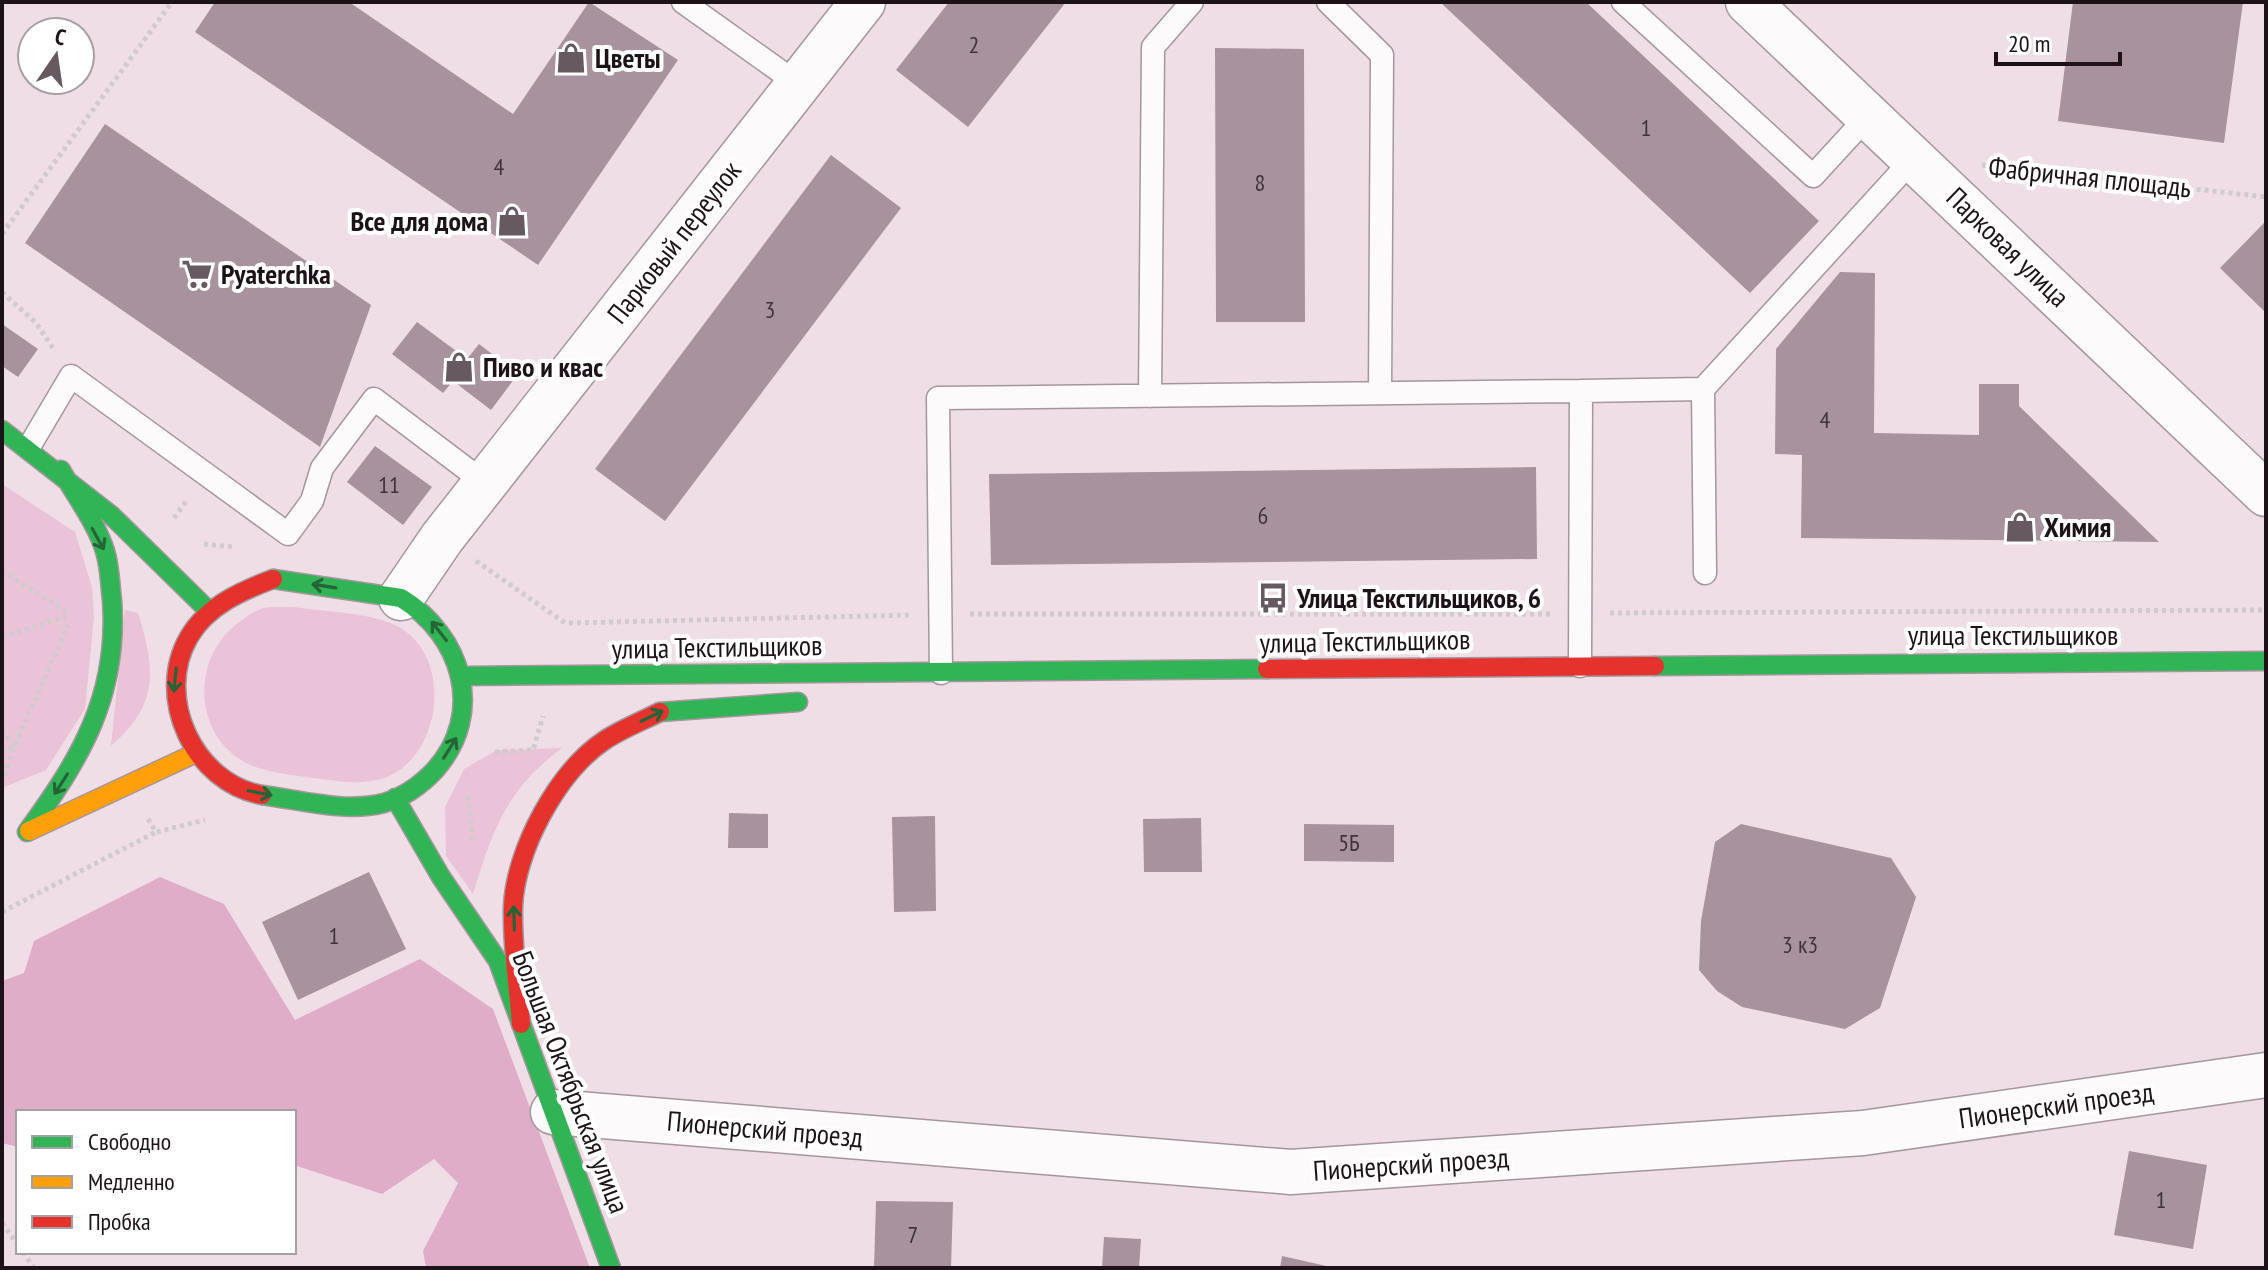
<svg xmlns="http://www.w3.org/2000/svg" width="2268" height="1270" font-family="'PT Sans Narrow',sans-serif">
	<rect width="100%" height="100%" fill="#f0dee7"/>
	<path fill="#eac3d8" d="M2 484 75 532 92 587 94 617 85 709 46 770 2 788Z
		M295 607C324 612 362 612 390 623 455 647 445 757 384 778 360 786 338 781 313 778 293 775 267 773 248 764 192 736 191 658 238 623 246 617 255 610 264 608 274 606 285 608 295 607Z
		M125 610 138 613C156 671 159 704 111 746Z
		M562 748C506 790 493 829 473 894L446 856 445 807 464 769 497 750Z"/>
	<path fill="#e0adc9" d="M160 877 224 904 295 1020 420 959 493 1009 590 1268H426L423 1251 458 1183 434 1159 382 1194 294 1165V1112H18V1147L2 1143V981L24 973 34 941Z"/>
	<path fill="#a7929e" d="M215 2H349L513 114 589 2 678 60 538 265 195 32Z
		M949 2H1066L968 127 896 70Z
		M1440 2H1586L1819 221 1750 293Z
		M2073 2H2243L2224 143 2058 121Z
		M1215 48 1304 49 1305 322H1216Z
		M105 124 371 305 320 447 25 243Z
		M831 155 901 208 665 521 595 469Z
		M2264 223 2266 225V313L2220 268Z
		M1840 272 1875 273 1874 433 1979 435V384H2019V406L2159 542 1801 538 1802 455 1775 454 1776 349Z
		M417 322 467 359 479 344 518 374 491 410 453 381 443 393 392 354Z
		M2 324 38 349 18 377 2 366Z
		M375 446 432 487 403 525 347 482Z
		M1536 467 1537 559 991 565 989 474Z
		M729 813 768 814V848H728Z
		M935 816 936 911 894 912 892 817Z
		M1201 818 1202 872H1144L1143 819Z
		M1304 824 1394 825V862L1304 861Z
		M1741 824 1891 858 1916 897 1880 1008 1845 1029 1742 1007 1717 991 1699 970 1701 921 1715 842Z
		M369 872 406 949 298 1000 262 922Z
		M2129 1151 2207 1165 2193 1249 2114 1235Z
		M876 1201 953 1202 951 1268H874Z
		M1104 1237 1141 1239 1139 1268H1102Z
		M1282 1256 1331 1267V1268H1280Z"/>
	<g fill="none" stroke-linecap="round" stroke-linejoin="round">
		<g stroke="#a4969d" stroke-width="25">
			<path id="lane" d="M683 2 798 84
				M1328 2 1382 55 1380 393
				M1623 2 1813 176 1869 115
				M1703 389 1705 573
				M1581 391 1703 389 1914 158
				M1150 396 1153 47 1192 2
				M29 447 71 376 288 534 312 501 322 468 374 399 485 483
				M941 673 938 398 1581 391 1580 666"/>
		</g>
		<g stroke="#a4969d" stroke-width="47">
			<path id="street" d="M1748 2 2266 494
				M401 598 442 538 863 2
				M553 1112 1291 1172 1863 1133 2266 1075"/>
		</g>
		<g stroke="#a4969d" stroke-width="21">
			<path id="fast" d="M2 430 111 515 210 612
				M1655 666 2266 661
				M464 676 1267 669
				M660 712 798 702
				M262 795C300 800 346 813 384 803 404 797 421 785 435 770 486 713 462 635 401 598L273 579
				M395 798 441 877 498 961 611 1268
				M27 832C81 758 119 695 112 600 110 584 110 567 105 551 96 522 76 497 61 470"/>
		</g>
		<g stroke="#a4969d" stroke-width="21">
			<path id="slow" d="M29 831 196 753"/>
		</g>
		<g stroke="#a4969d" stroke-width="21">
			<path id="jam" d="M1267 669 1655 666
				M262 795C194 783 154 697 189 637 207 606 241 591 273 579
				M521 1024C518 986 512 946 513 907 515 851 557 772 605 740 622 729 642 721 660 712"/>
		</g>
		<path stroke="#d1cbce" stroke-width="5" stroke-dasharray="4 4" stroke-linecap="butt" d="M1982 165 2266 197
			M2 234 172 2
			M2 292 36 323 55 351
			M174 518 187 500
			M204 544 233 547
			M476 561 568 625
			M2 571 69 613
			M1610 613 2266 610
			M970 614H1552
			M569 623 912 615
			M2 637 71 615
			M2 730 15 745 2 782
			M495 752 533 750 543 716
			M2 753 15 745 68 625
			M468 796 473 842
			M148 819 156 832 205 820
			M2 912 156 832
			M2 1223 18 1245
			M23 1252 34 1268"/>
		<use href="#lane" stroke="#fdfafb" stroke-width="22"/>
		<use href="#street" stroke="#fdfafb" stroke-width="44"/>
		<use href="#fast" stroke="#30b455" stroke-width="18"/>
		<use href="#slow" stroke="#ff9f0a" stroke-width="18"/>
		<use href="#jam" stroke="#e5322d" stroke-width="18"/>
	</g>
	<defs><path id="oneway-shaft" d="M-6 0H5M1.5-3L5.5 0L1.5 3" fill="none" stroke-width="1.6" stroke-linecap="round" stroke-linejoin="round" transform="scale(2)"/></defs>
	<g stroke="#266336">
		<use href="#oneway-shaft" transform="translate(98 539) rotate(61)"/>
		<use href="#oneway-shaft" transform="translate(324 586) rotate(-171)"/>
		<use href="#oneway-shaft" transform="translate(439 631) rotate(-128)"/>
		<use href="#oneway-shaft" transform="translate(175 680) rotate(96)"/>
		<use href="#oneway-shaft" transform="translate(652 716) rotate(-26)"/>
		<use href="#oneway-shaft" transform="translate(450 748) rotate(-58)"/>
		<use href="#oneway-shaft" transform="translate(61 784) rotate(123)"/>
		<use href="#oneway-shaft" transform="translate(260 793) rotate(11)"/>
		<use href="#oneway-shaft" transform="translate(514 918) rotate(-92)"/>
	</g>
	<defs>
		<g id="shop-bare" transform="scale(2.4)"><path d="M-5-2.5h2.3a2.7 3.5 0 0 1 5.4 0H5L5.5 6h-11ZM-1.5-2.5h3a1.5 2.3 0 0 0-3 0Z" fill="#675960" stroke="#fff" stroke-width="2.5" paint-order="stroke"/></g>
		<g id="supermarket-bare" transform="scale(2.4)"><path d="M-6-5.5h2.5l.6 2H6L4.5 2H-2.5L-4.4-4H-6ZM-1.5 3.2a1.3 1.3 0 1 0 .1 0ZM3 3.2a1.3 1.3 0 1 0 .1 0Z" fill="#675960" stroke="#fff" stroke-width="2.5" paint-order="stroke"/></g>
		<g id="bus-bare" transform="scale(2.4)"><path d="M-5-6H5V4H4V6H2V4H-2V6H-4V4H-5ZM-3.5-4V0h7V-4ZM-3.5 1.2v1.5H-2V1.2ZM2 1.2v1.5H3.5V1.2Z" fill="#675960" stroke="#fff" stroke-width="2.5" paint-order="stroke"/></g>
	</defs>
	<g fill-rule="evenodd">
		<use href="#shop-bare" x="571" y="58"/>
		<use href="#shop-bare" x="512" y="221"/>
		<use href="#supermarket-bare" x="197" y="274"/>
		<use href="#shop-bare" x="459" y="367"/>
		<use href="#shop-bare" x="2020" y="527"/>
		<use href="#bus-bare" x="1273" y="598"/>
	</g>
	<g text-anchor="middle" stroke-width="8" stroke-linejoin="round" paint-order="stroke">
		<g font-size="24" fill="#40323a">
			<text x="974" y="53">2</text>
			<text x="1646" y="136">1</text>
			<text x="499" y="175">4</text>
			<text x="1260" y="191">8</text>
			<text x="770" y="318">3</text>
			<text x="1825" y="428">4</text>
			<text x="389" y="493">11</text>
			<text x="1263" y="524">6</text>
			<text x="1349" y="851">5Б</text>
			<text x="334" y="944">1</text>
			<text x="1800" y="953">3 к3</text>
			<text x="2161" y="1208">1</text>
			<text x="913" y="1243">7</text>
		</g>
		<g font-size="28" font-weight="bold" fill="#1d1218" stroke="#fff" text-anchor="start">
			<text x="595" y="68">Цветы</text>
			<text x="488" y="231" text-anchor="end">Все для дома</text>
			<text x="221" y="284">Pyaterchka</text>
			<text x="483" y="377">Пиво и квас</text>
			<text x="2044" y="537">Химия</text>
			<text x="1297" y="608">Улица Текстильщиков, 6</text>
		</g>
		<g font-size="28" fill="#1d1218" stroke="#fff">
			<text transform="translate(2090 177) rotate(6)" y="10">Фабричная площадь</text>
			<text transform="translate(674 242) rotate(-52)" y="10">Парковый переулок</text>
			<text transform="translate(2008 247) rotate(44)" y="10">Парковая улица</text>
			<text x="2013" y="645">улица Текстильщиков</text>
			<text transform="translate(1365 641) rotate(-1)" y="10">улица Текстильщиков</text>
			<text transform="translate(717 647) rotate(-1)" y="10">улица Текстильщиков</text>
			<text transform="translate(571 1082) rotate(69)" y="10">Большая Октябрьская улица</text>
			<text transform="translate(2056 1105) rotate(-8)" y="10">Пионерский проезд</text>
			<text transform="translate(765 1129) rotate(5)" y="10">Пионерский проезд</text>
			<text transform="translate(1411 1164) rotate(-4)" y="10">Пионерский проезд</text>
		</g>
	</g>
	<rect width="2268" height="1270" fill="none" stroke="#1d1218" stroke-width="8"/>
	<rect x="16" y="1110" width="280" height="144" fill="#ffffff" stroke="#a5a0a3" stroke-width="2"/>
	<rect x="32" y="1136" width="40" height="12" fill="#30b455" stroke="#a5a0a3" stroke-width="2"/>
	<text x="88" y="1150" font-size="24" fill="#1d1218">Свободно</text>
	<rect x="32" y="1176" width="40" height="12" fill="#ff9f0a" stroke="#a5a0a3" stroke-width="2"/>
	<text x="88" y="1190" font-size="24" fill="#1d1218">Медленно</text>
	<rect x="32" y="1216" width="40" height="12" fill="#e5322d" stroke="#a5a0a3" stroke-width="2"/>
	<text x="88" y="1230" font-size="24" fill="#1d1218">Пробка</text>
	<g transform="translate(56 56) rotate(13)"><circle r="38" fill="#ffffff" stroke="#a5a0a3" stroke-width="2"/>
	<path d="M0-6L14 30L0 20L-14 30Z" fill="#675960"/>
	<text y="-12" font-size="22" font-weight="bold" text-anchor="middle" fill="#1d1218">С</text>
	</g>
	<path d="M1996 52v12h124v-12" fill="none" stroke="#1d1218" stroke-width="4"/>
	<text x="2008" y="52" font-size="24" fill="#1d1218" stroke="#ffffff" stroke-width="6" paint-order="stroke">20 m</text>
</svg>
